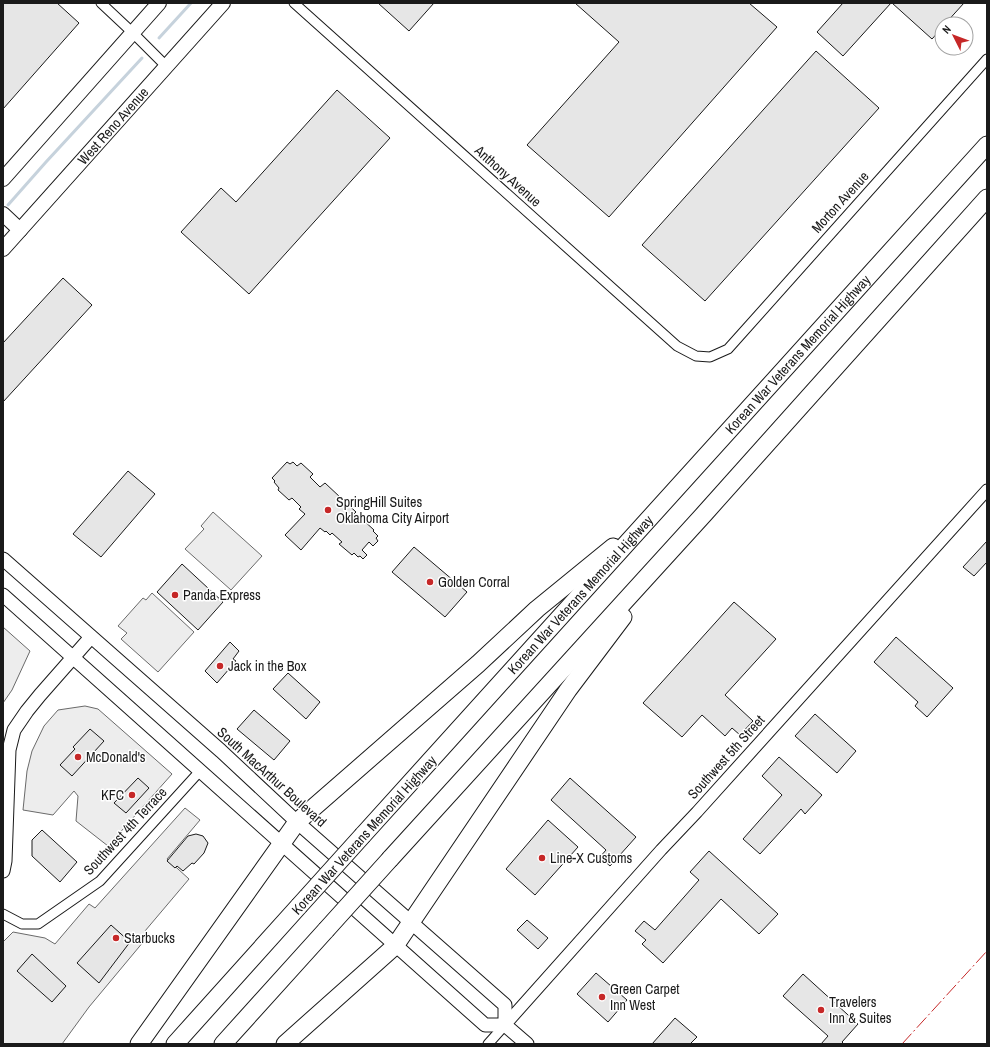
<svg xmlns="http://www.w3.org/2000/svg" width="990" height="1047" font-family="'Archivo Narrow',sans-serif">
	<rect width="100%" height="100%" fill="#fff"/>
	<path fill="#ededed" stroke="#6a6a6a" d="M213 512 262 556 231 590 185 549 204 529 201 526Z
		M152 593 194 632 158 672 121 639 127 633 118 626 143 598 146 600Z
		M3 627 30 651 12 690 3 703Z
		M85 706 98 709 172 774 108 846 76 821 78 796 74 791 53 815 23 810 27 771 32 751 44 726 58 710Z
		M185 808 200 820 167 859 189 879 145 931 149 935 89 1007 62 1044H3V942L13 932 45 938 55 944 89 904 95 908Z"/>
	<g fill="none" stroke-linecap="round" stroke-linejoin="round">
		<path stroke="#c6d2dc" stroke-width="3" d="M159 38 191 3
			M8 205 46 162 142 58"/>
	</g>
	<path fill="#e6e6e6" stroke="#1a1a1a" d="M3 3H57L79 23 3 109Z
		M378 3H434L409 31Z
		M575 3H749L777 27 609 217 527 145 619 42Z
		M843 3H891L843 56 817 32Z
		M892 3H964L945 24H942V28L932 39Z
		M816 51 879 108 705 301 642 245Z
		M337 90 390 138 249 294 181 232 221 188 236 202Z
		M63 278 92 305 3 402V343Z
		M287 462 290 464 293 462 297 466 301 463 313 474 310 477 320 487 325 483 356 512 353 515 360 521 362 519 374 530 373 531 378 536 376 538 378 541 373 546 369 542 362 550 367 555 363 559 360 556 358 557 354 553 352 555 339 544 342 542 332 533 330 535 326 531 325 532 320 528 301 550 285 535 305 514 299 509 301 507 292 498 289 500 278 490 279 488 274 482 275 481 272 478Z
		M128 471 155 494 101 557 73 534Z
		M987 541V562L974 576 963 567Z
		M414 547 467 592 445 617 392 572Z
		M182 564 223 602 198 630 157 592Z
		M734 602 776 639 725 695 753 721 740 735 732 728 725 736 702 715 682 737 643 703Z
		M896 637 953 688 927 717 915 706 918 702 874 662Z
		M230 642 239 651 233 659 236 661 217 683 205 671Z
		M288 673 320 702 306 719 273 689Z
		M254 710 290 741 274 760 237 729Z
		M815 714 856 751 837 773 795 736Z
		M90 729 104 741 72 776 60 765 75 749 73 747Z
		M779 757 822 795 805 814 801 809 760 854 743 839 782 795 762 776Z
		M138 778 149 788 126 813 114 803Z
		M570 778 636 837 610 866 600 857 606 850 551 800Z
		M548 820 578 847 535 895 506 869Z
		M42 830 77 862 60 882 32 856V840Z
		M196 834 203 836 208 843 204 853 194 864 192 863 183 871 177 866 175 868 167 861 188 836Z
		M709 851 778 914 759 934 721 899 663 963 642 944 646 940 635 931 644 921 655 930 699 880 690 872Z
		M527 920 548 938 538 949 517 930Z
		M111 925 130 942 99 983 77 963Z
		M32 954 66 986 52 1002 17 971Z
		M596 973 627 1000 608 1022 577 994Z
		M803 974 858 1024 842 1042 844 1044H821L828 1036 783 996Z
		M675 1018 697 1037 690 1044H652Z"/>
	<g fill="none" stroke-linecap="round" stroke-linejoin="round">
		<g stroke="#1a1a1a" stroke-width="11">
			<path id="minor" d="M101 3 133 33 166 66
				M294 3 677 346 696 356 710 357 728 349 987 59
				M3 914 22 924H38L100 881 200 771
				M488 1044 505 1025"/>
		</g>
		<g stroke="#1a1a1a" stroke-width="13">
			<path id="tertiary" d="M505 1025 661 850 697 812 987 490"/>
		</g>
		<g stroke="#1a1a1a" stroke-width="15">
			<path id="secondary" d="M3 559 221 751 297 822 505 1005V1025
				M3 595 485 1025H505L527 1044
				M3 871 5 861 9 750 14 730 27 711 40 695 91 637"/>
		</g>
		<g stroke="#1a1a1a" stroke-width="16">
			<g id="primary">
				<path d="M3 179 159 3"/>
				<path d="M3 214 20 230"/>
				<path id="s1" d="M3 249 223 3"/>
			</g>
		</g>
		<g stroke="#1a1a1a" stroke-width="19">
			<g id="motorway">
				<path id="s2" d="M363 835 987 145"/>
				<path d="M390 859 705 513 987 198"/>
				<path d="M139 1044 297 822 478 664 537 609 613 547"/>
				<path d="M175 1044 299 906"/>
				<path d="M223 1044 326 930"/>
				<path d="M285 1044 395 946 568 690 623 617"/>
			</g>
		</g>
		<use href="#minor" stroke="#fff" stroke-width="9"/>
		<use href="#tertiary" stroke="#fff" stroke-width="11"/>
		<use href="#secondary" stroke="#fff" stroke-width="13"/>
		<use href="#primary" stroke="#fff" stroke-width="14"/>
		<use href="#motorway" stroke="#fff" stroke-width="17"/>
		<g stroke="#1a1a1a" stroke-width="19" stroke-linecap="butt">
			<path id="motorway-bridge" d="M299 906 363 835
				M326 930 390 859"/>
		</g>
		<use href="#motorway-bridge" stroke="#fff" stroke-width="17"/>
		<path stroke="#c62828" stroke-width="1" stroke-dasharray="14 3 2 3" stroke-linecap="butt" d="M902 1044 987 951"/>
	</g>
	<g fill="#c62828" stroke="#fff" stroke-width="1.5">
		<circle cx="328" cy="510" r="4"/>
		<circle cx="430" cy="582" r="4"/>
		<circle cx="175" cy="595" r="4"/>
		<circle cx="220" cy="666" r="4"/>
		<circle cx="78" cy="757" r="4"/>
		<circle cx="132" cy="795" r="4"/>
		<circle cx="542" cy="858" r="4"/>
		<circle cx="116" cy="938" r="4"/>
		<circle cx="602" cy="997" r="4"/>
		<circle cx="821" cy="1010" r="4"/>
	</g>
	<g text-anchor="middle" stroke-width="3" stroke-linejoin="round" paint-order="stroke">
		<g font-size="14" fill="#1a1a1a" stroke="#fff">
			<text dy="5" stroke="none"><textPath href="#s1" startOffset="165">West Reno Avenue</textPath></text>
			<text transform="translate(508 176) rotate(42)" y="5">Anthony Avenue</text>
			<text transform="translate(840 202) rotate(-48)" y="5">Morton Avenue</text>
			<text dy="5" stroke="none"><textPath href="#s2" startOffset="648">Korean War Veterans Memorial Highway</textPath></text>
			<text dy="5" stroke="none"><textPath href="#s2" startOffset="324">Korean War Veterans Memorial Highway</textPath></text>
			<text transform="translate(726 757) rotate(-48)" y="5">Southwest 5th Street</text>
			<text transform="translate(272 777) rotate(42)" y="5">South MacArthur Boulevard</text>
			<text transform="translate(125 831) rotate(-47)" y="5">Southwest 4th Terrace</text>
			<text transform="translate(364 835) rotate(-48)" y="5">Korean War Veterans Memorial Highway</text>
		</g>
		<g font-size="14" fill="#1a1a1a" stroke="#fff" text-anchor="start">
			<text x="336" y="507">SpringHill Suites<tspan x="336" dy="16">Oklahoma City Airport</tspan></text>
			<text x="438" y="587">Golden Corral</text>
			<text x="183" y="600">Panda Express</text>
			<text x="228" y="671">Jack in the Box</text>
			<text x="86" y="762">McDonald's</text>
			<text x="124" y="800" text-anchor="end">KFC</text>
			<text x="550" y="863">Line-X Customs</text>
			<text x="124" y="943">Starbucks</text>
			<text x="610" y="994">Green Carpet<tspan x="610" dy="16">Inn West</tspan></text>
			<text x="829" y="1007">Travelers<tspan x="829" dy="16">Inn &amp; Suites</tspan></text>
		</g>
	</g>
	<rect width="990" height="1047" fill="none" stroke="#1a1a1a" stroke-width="8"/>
	<g transform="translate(954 36) rotate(312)"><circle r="19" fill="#ffffff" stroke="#a3a3a3"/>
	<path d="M0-3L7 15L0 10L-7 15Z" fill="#c62828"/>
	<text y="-6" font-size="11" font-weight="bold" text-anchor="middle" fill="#1a1a1a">N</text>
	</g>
</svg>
